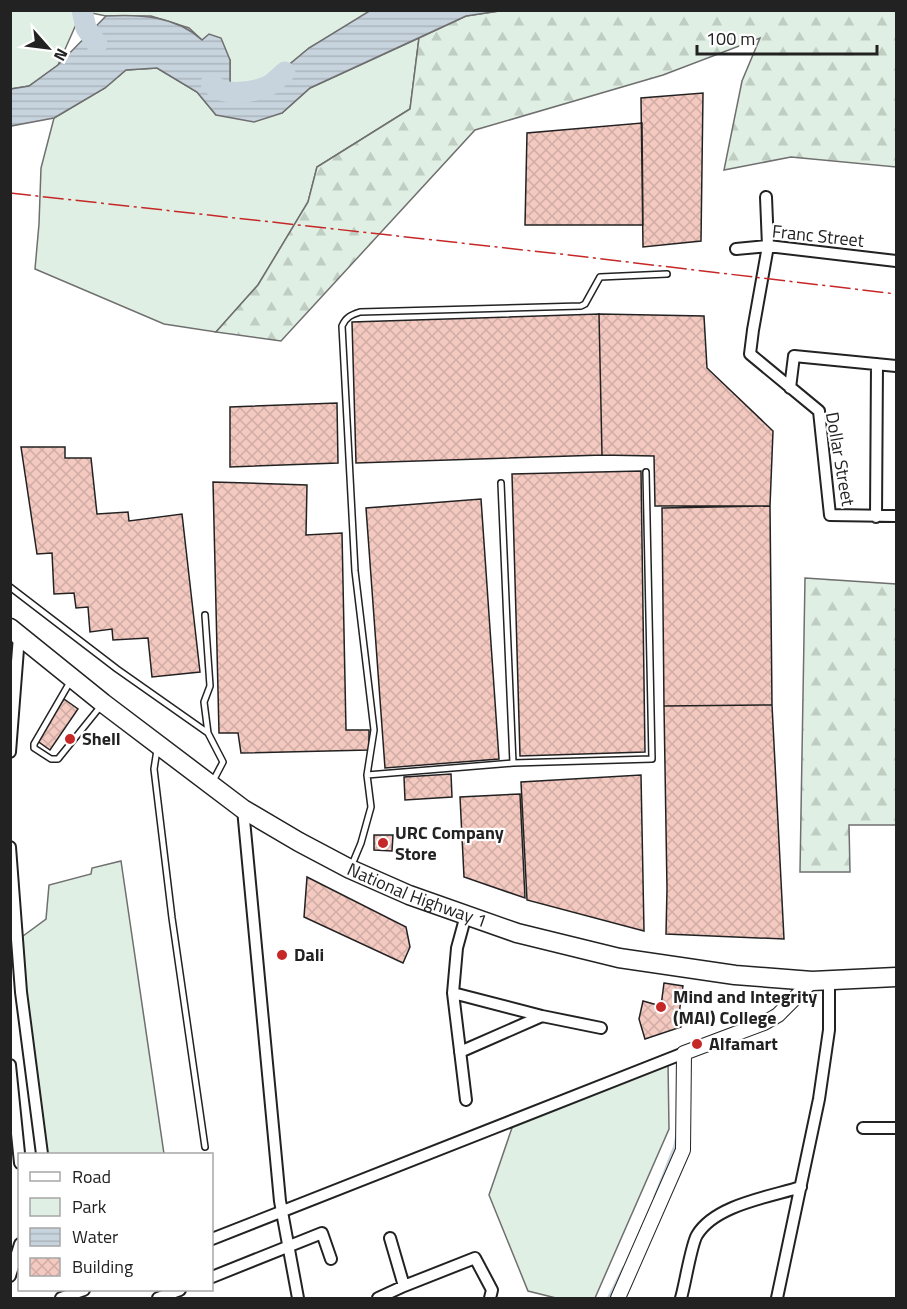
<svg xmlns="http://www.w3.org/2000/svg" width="907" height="1309" font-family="'Titillium Web',sans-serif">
	<defs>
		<pattern id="forest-firs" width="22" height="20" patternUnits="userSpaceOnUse" patternTransform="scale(1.5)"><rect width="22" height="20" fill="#e0efe3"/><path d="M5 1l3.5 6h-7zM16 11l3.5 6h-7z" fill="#c0cdc2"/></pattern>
		<pattern id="water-rules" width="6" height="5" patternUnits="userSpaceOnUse" patternTransform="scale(1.5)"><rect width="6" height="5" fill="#c7d3dd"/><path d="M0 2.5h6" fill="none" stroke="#abb5bd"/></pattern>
		<pattern id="building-cross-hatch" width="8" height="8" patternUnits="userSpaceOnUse" patternTransform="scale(1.5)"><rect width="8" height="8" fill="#f3c9c0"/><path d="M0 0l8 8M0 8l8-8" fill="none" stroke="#d0aca5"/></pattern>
	</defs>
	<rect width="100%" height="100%" fill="#fff"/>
	<path fill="#e0efe3" stroke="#6f6f6f" stroke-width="1.5" d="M11 11H371L309 48 255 93 239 95 230 84V60L202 40 189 28 151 16H106L82 11 58 65 29 86 11 89Z
		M419 38 410 109 317 167 308 202 258 285 216 332 164 324 35 269 39 224 41 168 54 118 105 88 126 70 157 68 197 92 216 115 282 113 310 88Z
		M121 861 164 1154H46L19 939 46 919 49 885 91 874 92 868Z
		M668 1062 669 1129 595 1298H556L528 1291 489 1195 515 1119Z"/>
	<path fill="url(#forest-firs)" stroke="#6f6f6f" stroke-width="1.5" d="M499 11H896V167L791 157 724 170 742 81 760 38 663 75 475 130 281 341 216 332 258 285 308 202 317 167 410 109 419 38 466 16Z
		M805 578 896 584V825H849L850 872H800Z"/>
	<path fill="url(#water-rules)" stroke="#6f6f6f" stroke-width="1.5" d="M371 10 499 11 466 16 310 88 282 113 254 122 216 115 197 92 157 68 126 70 105 88 54 118 11 126V89L29 86 58 65 106 16C140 14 176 16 202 40L209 34 221 38 230 60V84L240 95 255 93 309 48Z"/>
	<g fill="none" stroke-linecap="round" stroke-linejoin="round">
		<path stroke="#c7d3dd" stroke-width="4" d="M655 1198 675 1147 677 1137
			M609 1298 624 1268"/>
		<path stroke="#c7d3dd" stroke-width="21" d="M82 10 86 28 97 44
			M211 83C223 97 249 93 266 87 272 85 279 77 285 72"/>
	</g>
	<path fill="url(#building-cross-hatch)" stroke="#222" stroke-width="1.5" d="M703 93 701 241 643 247 641 98Z
		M642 123 643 225H525L527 133Z
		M599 314 602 455 356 463 352 322Z
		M599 314 704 316 707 368 773 431 770 506H655L654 456 602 455Z
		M337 403 338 463 230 467V407Z
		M21 447H65V458H91L97 514 128 512 129 521 182 514 200 672 152 677 148 638 113 640 112 629 90 632 88 607 76 608 74 593 54 594 52 553 37 554Z
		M641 471 645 752 520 756 512 474Z
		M213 482 307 485 306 535 342 533 346 730H369V750L241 753 238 733H219Z
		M481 499 499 759 385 768 366 508Z
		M770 506 772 705 664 706 662 508Z
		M64 699 78 709 50 750 36 740Z
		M772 705 784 939 666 934 667 889 664 706Z
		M451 774 452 797 405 800 404 777Z
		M641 775 644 931 527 900 521 782Z
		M520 794 525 898 464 877 460 797Z
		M374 835H393L392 851 374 850Z
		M307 877 406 927 410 947 403 963 304 917Z
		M664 983 683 986 679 1014 682 1015 681 1027 645 1039 639 1019 643 1001 661 1006Z"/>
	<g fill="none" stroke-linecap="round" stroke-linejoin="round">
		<g stroke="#222" stroke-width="8">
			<path id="service" d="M501 483 513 763
				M10 587 117 669 208 733
				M205 615 210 686 204 702 208 733 223 762 213 781
				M70 682 34 744V748L51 759H58L100 707
				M157 750 154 769 172 918 205 1147
				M367 775 513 763 652 759 646 472
				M351 867 361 843 371 807 367 775 374 730 355 571 342 326C346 317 351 315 360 312L581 306 585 304 600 277 667 274"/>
		</g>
		<g stroke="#222" stroke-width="14">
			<path id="minor" d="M766 197 768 246 753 330 750 354 819 411 830 515 896 516
				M736 249 768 246 896 261
				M790 388 794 356 896 366
				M876 517 877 364
				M10 752 19 636
				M243 809 280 1201 298 1298
				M10 847 21 992 42 1154
				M453 993 542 1016 601 1028
				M460 1052 542 1016
				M10 1065 20 1163
				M466 1100 453 993 457 948 466 915
				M863 1128H896
				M390 1238 404 1286
				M212 1239 684 1053
				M10 1276 20 1244
				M212 1277 322 1233 331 1259
				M61 1298 84 1290
				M158 1298 180 1290
				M378 1298 404 1286 475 1258 492 1290 490 1298
				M681 1298C685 1285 691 1245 697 1235 715 1205 769 1197 801 1187
				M777 1298 819 1099 829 1030V980"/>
		</g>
		<g stroke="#222" stroke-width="16">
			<path id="tertiary" d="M618 1298 683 1150 684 1053 764 1023 778 1015 812 981"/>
		</g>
		<g stroke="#222" stroke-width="21">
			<g id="trunk">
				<path id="s1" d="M10 628 103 703 243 809 299 842 350 869 409 895 517 933 619 958 735 975 812 981 896 977"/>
			</g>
		</g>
		<use href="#service" stroke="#fff" stroke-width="5"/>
		<use href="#minor" stroke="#fff" stroke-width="10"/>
		<use href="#tertiary" stroke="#fff" stroke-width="14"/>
		<use href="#trunk" stroke="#fff" stroke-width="18"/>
		<path stroke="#c62828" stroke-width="1.5" stroke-dasharray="21 4.5 3 4.5" stroke-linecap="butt" d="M10 193 569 255 896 294"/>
	</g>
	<g fill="#c62828" stroke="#fff" stroke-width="2">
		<circle cx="70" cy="739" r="6"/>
		<circle cx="383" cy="843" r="6"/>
		<circle cx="282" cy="955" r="6"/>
		<circle cx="661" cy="1007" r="6"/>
		<circle cx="697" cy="1044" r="6"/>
	</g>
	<g text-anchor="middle" stroke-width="4.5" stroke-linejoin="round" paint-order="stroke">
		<g font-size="18" fill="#222" stroke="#fff">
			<text transform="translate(818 236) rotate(6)" y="6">Franc Street</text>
			<text transform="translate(840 459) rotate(80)" y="6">Dollar Street</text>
			<text dy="6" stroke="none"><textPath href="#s1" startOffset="490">National Highway 1</textPath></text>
		</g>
		<g font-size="18" font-weight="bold" fill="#222" stroke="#fff" text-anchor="start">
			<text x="82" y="745">Shell</text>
			<text x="395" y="839">URC Company<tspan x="395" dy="21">Store</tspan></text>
			<text x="294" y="961">Dali</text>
			<text x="673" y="1003">Mind and Integrity<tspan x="673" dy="21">(MAI) College</tspan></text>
			<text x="709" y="1050">Alfamart</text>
		</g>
	</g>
	<rect width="907" height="1309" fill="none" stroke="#222222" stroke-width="24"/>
	<rect x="18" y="1153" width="195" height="138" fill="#ffffff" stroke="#a7a7a7" stroke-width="1.5"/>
	<rect x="30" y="1172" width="30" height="9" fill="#ffffff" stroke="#a7a7a7" stroke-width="1.5"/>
	<text x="72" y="1183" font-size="18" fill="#222222">Road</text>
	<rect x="30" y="1198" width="30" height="18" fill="#e0efe3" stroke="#a7a7a7" stroke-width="1.5"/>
	<text x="72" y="1213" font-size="18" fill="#222222">Park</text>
	<rect x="30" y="1228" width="30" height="18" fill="url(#water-rules)" stroke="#a7a7a7" stroke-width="1.5"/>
	<text x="72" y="1243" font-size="18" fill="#222222">Water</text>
	<rect x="30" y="1258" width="30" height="18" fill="url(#building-cross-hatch)" stroke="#a7a7a7" stroke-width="1.5"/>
	<text x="72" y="1273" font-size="18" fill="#222222">Building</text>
	<g transform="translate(48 48) rotate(118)" stroke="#ffffff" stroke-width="4.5" paint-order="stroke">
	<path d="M0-4.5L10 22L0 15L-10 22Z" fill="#222222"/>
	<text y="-9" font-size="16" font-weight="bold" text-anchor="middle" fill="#222222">N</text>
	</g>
	<path d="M697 45v9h180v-9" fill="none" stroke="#222222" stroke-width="3"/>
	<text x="706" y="45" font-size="18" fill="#222222" stroke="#ffffff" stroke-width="4.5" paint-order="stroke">100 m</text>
</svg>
